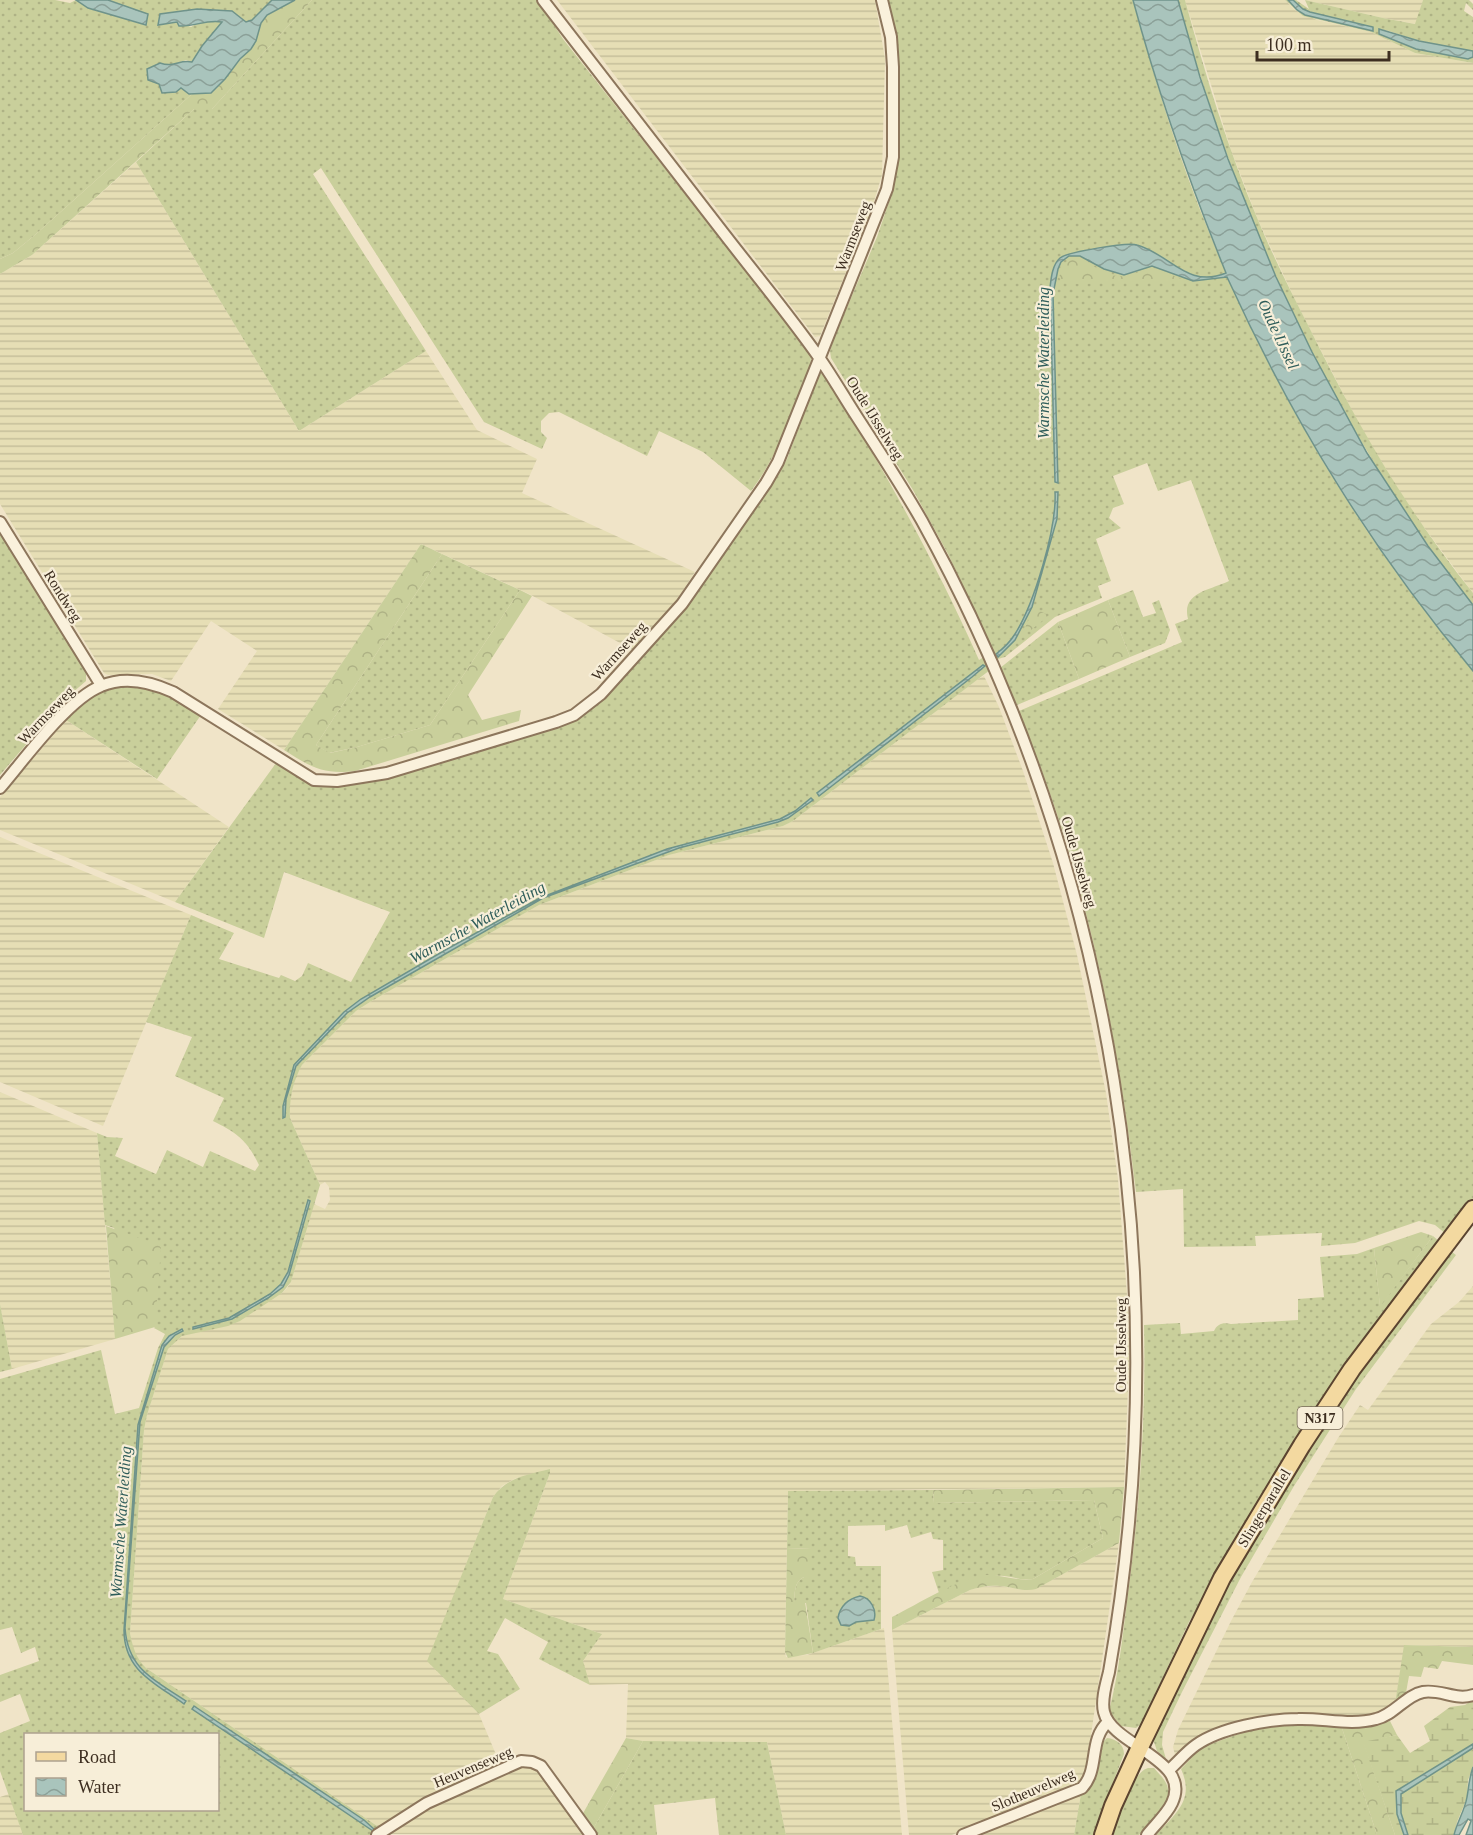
<svg xmlns="http://www.w3.org/2000/svg" width="1473" height="1835" font-family="Georgia,serif">
	<defs>
		<pattern id="farmland-rules" width="6" height="5" patternUnits="userSpaceOnUse" patternTransform="scale(1.5)"><rect width="6" height="5" fill="#e6deb5"/><path d="M0 2.5h6" fill="none" stroke="#c6bf9b"/></pattern>
		<pattern id="grass-dots" width="8" height="8" patternUnits="userSpaceOnUse" patternTransform="scale(1.5)"><rect width="8" height="8" fill="#c9cf9b"/><path d="M2 2h.1M6 6h.1" fill="none" stroke="#aeb285" stroke-width="1.8" stroke-linecap="round"/></pattern>
		<pattern id="forest-crowns" width="20" height="18" patternUnits="userSpaceOnUse" patternTransform="scale(1.5)"><rect width="20" height="18" fill="#c9cf9b"/><path d="M2 6a3 3 0 1 1 6 0M12 15a3 3 0 1 1 6 0" fill="none" stroke="#aeb285"/></pattern>
		<pattern id="wetland-marsh" width="20" height="14" patternUnits="userSpaceOnUse" patternTransform="scale(1.5)"><rect width="20" height="14" fill="#c9cf9b"/><path d="M1 5h8M5 5V1M11 12h8M15 12V8" fill="none" stroke="#aeb285"/></pattern>
		<pattern id="water-waves" width="16" height="10" patternUnits="userSpaceOnUse" patternTransform="scale(1.5)"><rect width="16" height="10" fill="#a9c4bc"/><path d="M0 5q4-4 8 0t8 0" fill="none" stroke="#8ba098"/></pattern>
	</defs>
	<rect width="100%" height="100%" fill="#f0e4c8"/>
	<path fill="url(#farmland-rules)" d="M557 0H875L885 59 882 175 872 208 820 336 815 337Z
		M1185 0H1285L1295 10 1317 20 1371 32 1415 53 1473 63V593L1409 507 1360 426 1297 304 1258 220 1231 150Z
		M1305 0H1423L1416 24 1383 18Z
		M136 162 299 431 426 351 477 430 537 459 522 493 695 572 670 610 633 650 529 594 421 544 284 750 218 709 257 651 211 621 171 681 152 674 108 675 104 673 0 504V274L32 255Z
		M984 676 999 707 1023 771 1053 863 1077 955 1106 1093 1118 1179 1128 1308 1129 1362 1124 1487 788 1491 785 1652 786 1657 807 1655 884 1628 902 1835H786L767 1742 643 1741 626 1738 628 1684 590 1685 584 1671 583 1661 602 1634 503 1599 550 1473 516 1478 502 1486 493 1497 428 1661 479 1714 500 1764 444 1790 380 1828 146 1668 139 1661 133 1649 130 1633 144 1430 147 1415 168 1349 182 1336 282 1293 287 1288 291 1282 314 1204 325 1209 330 1200 329 1187 325 1182 320 1185 290 1118 289 1105 296 1075 302 1065 356 1011 370 1002 539 905 669 855 783 826 793 821 978 679Z
		M66 720 229 827 175 902 0 830V797Z
		M0 837 191 915 103 1126 0 1082Z
		M0 1092 97 1133 115 1334V1339L12 1369 0 1304Z
		M1473 1286V1647L1405 1645 1395 1704 1383 1713 1358 1718 1307 1713 1254 1720 1176 1759 1173 1747 1178 1730 1231 1621 1252 1582 1338 1438 1360 1405 1368 1410 1431 1324 1459 1302Z
		M1119 1543 1085 1776 1080 1783 952 1835H909L892 1630 970 1590 980 1587 1000 1586 1024 1590 1043 1585Z
		M525 1766 533 1768 540 1772 566 1811 585 1835 388 1834 422 1812 455 1795 515 1768Z
		M9 1794 23 1835H0V1797Z
		M1081 1794 1074 1835H975Z"/>
	<path fill="url(#grass-dots)" fill-rule="evenodd" d="M0 0H55L70 3 76 0 88 8 145 25 147 14 108 0H272L252 20 246 22 232 11 197 9 160 14 158 25 177 22 191 27 203 20 223 22 192 62 186 60 169 66C175 77 179 91 192 94L36 234 13 253 0 259Z
		M312 0H538L563 39 793 331 811 357C811 369 804 382 800 393 786 428 774 461 751 491L703 452 659 431 647 456 559 412 549 413 541 421V432L547 438 542 449 484 422 321 168 313 174 426 351 299 431 136 162 194 109H212Z
		M888 0H1133C1155 80 1179 160 1211 237 1275 395 1363 541 1473 671V1200L1446 1234 1435 1225 1419 1221 1355 1243 1321 1246 1322 1233 1255 1236 1256 1246 1184 1247 1183 1189 1136 1192C1123 1082 1104 973 1073 865 1058 813 1039 762 1019 711L1182 642 1175 624 1188 619C1181 592 1211 590 1229 581L1191 480 1158 491 1147 463 1113 476 1124 504 1113 508 1109 518 1121 528 1096 539 1111 581 1098 586 1102 598 1055 617 1005 657 998 659 993 657 988 647 991 645 948 554 913 490 831 358 830 351 834 338 877 237 889 202 896 171 898 63Z
		M1178 0H1185C1205 74 1228 149 1258 220 1273 256 1291 292 1309 327 1355 421 1407 511 1473 593V605C1444 570 1419 532 1394 494 1295 342 1226 174 1178 0Z
		M1285 0H1296L1309 9 1305 0 1383 18 1415 24 1423 0H1469L1473 4V10L1466 3 1464 11 1473 17V51L1419 41 1389 31 1379 29 1380 33 1416 49 1468 59 1473 57V63L1415 53 1371 32 1303 16Z
		M820 372 826 376C883 467 935 561 979 660L984 657 990 670 793 821 783 826 669 855 539 905 370 1002 356 1011 302 1065C293 1081 289 1100 290 1118L320 1185 291 1282 282 1293 240 1321 228 1326 182 1336 168 1349 147 1415 144 1430 130 1633C133 1648 136 1658 146 1668L380 1828 373 1835H23L0 1771V1733L30 1721 20 1694 0 1702V1675L39 1661 35 1647 21 1653 12 1627 0 1630V1379L101 1350 115 1414 139 1408 158 1348 165 1334 154 1328 155 1327 114 1228 105 1225 97 1133 107 1137 123 1138 115 1156 156 1174 167 1150 203 1167 210 1151 255 1171 259 1165C247 1140 237 1133 213 1121L224 1098 175 1076 192 1037 146 1022 191 915 234 933 219 959 279 978 281 975 295 981 302 976 308 963 351 982 390 912 284 872 264 938 175 902 279 759 325 785 549 728 619 680 664 633 688 603 779 474 787 459ZM26 1734H218V1810H26Z
		M0 531 86 671V681L64 700 0 775Z
		M442 554 520 590 430 725 357 747 329 753 316 745Z
		M1133 590 1143 617 1156 613 1152 603 1159 600 1170 630 1165 643 1130 657 1108 600Z
		M1058 622 1079 679 1017 705 1000 668Z
		M118 685 154 687 203 712 157 779 66 720 95 694Z
		M1433 1236 1440 1242 1283 1464 1189 1622 1141 1724 1136 1728 1121 1726 1109 1711C1119 1673 1123 1633 1128 1594 1140 1505 1146 1415 1144 1325L1180 1323 1181 1334 1214 1331C1217 1324 1223 1322 1231 1324L1298 1320V1299L1324 1297 1320 1257 1357 1254 1374 1248 1380 1306Z
		M1448 1249 1456 1255 1356 1389 1294 1486 1241 1577 1182 1692 1163 1732 1162 1745 1166 1759 1157 1751 1152 1736 1228 1581 1341 1395Z
		M0 1304 12 1369 0 1372Z
		M550 1469V1473L503 1599 602 1634 583 1661 590 1685 539 1659 548 1642 505 1618 487 1651 498 1654 520 1689 479 1714 427 1661 493 1497C507 1477 527 1475 550 1469Z
		M933 1490 934 1503 1094 1500 1103 1538 1033 1579C1023 1581 1014 1577 1004 1576 981 1574 959 1584 939 1593L932 1572 943 1570V1540L933 1539 931 1532 911 1538 907 1525 885 1531V1525L848 1526V1556L855 1557 856 1566H881V1629L813 1653 806 1603H794C795 1592 794 1582 804 1577H811V1548L787 1549 788 1491ZM847 1601 867 1621 856 1622 849 1626 839 1612Z
		M1302 1723 1341 1725 1377 1835H1156C1176 1813 1195 1800 1181 1769L1197 1752 1208 1745 1258 1727Z
		M1107 1738C1117 1739 1124 1745 1124 1754L1093 1835H1074L1081 1794C1104 1779 1091 1751 1107 1738Z
		M643 1741 767 1742 786 1835H719L715 1798 654 1805 657 1835H597L593 1829Z
		M1148 1768H1154C1158 1773 1163 1777 1166 1783 1176 1802 1150 1822 1139 1835H1111C1118 1818 1131 1773 1148 1768Z"/>
	<path fill="url(#forest-crowns)" d="M295 0H312L212 109H194L32 255 0 274V259L13 253 36 234 192 94 211 93 217 88 256 41 261 23 267 15Z
		M1073 258C1089 259 1100 274 1117 276 1129 278 1138 271 1149 269 1159 267 1172 275 1181 279V281L1067 284 1061 281 1059 277 1064 265Z
		M421 544 442 554 316 745 330 753 357 747 430 725 520 590 532 596 468 695 482 720 521 710 519 721 355 771C324 775 310 767 284 750Z
		M1108 600 1130 657 1079 679 1058 622Z
		M1036 609 1046 614 1047 617 1031 630 1027 631 1025 628 1033 610Z
		M106 1226 159 1245 161 1248 155 1327 115 1339Z
		M1421 1232 1433 1236 1380 1307 1374 1248Z
		M1124 1487 1119 1543 1036 1589C1023 1592 1012 1587 1000 1586 989 1585 980 1587 970 1590L892 1630V1617C918 1604 959 1578 986 1575 1002 1574 1018 1582 1033 1579L1103 1538 1094 1500 934 1503 933 1490Z
		M811 1548V1577H804C794 1582 795 1592 794 1603L805 1602 813 1653 788 1658 785 1652 787 1549Z
		M1404 1645 1473 1647V1665L1442 1661 1438 1669 1424 1667 1421 1677 1409 1676 1405 1698 1395 1704Z
		M1390 1721 1397 1735 1364 1743 1395 1835H1377L1341 1725 1367 1726Z
		M626 1738 643 1741 593 1829 582 1815Z"/>
	<path fill="url(#wetland-marsh)" d="M1473 1700V1744L1396 1791 1397 1814 1404 1835H1395L1363 1742 1397 1735 1410 1753 1430 1741 1424 1726 1450 1707 1465 1705Z
		M1473 1748V1767L1468 1780 1467 1798 1457 1822 1454 1835H1408L1401 1813V1794Z"/>
	<path fill="url(#water-waves)" stroke="#6f938a" stroke-width="1.5" d="M76 0H108L148 14 146 25 88 8Z
		M272 0H295L267 15 261 23 256 41 251 49 240 59 225 79 211 93 189 94 181 88 176 92 162 93 159 84 148 80 147 69 160 63C175 68 179 59 192 62L202 46 222 22C205 19 196 27 179 26L177 22 158 25 160 14 197 9 232 11 246 22 252 20Z
		M1133 0H1178L1200 77 1228 159 1276 277 1312 352 1367 453 1428 546 1473 605V671C1371 549 1293 422 1227 277L1193 281 1152 266 1124 275 1104 269 1080 256H1069L1061 262 1058 269 1053 294 1058 483 1055 482 1050 288C1051 279 1052 265 1060 258 1067 252 1127 242 1137 245 1170 254 1187 289 1226 273 1190 184 1158 93 1133 0Z
		M1288 0H1293L1303 9 1310 12 1373 27V31L1305 15 1297 10Z
		M1379 29 1419 41 1473 51V57L1468 59 1416 49 1379 34Z
		M1055 492H1058L1057 519 1032 607 1015 640 998 657 996 654C1004 648 1010 642 1015 634 1034 604 1057 528 1055 492Z
		M983 665 985 666 972 677 819 796 817 793Z
		M811 798 813 800 788 818 778 822 679 848 543 898 370 997 347 1013 296 1066 286 1099 285 1117 283 1118V1106L294 1065 344 1012 361 999 447 949 540 898 667 849 780 819 795 811Z
		M308 1200 310 1201 289 1275 283 1287 268 1298 232 1319 193 1329V1327L229 1318 270 1294 281 1284 288 1272Z
		M182 1329 183 1331 175 1335 164 1347 140 1422 125 1628C128 1670 155 1680 186 1701L184 1704C155 1683 124 1671 124 1630L138 1425 162 1345 169 1336Z
		M860 1596C871 1598 877 1610 874 1620L856 1622 849 1626 841 1625 838 1618C840 1606 848 1599 860 1596Z
		M194 1706 364 1820 375 1830 373 1831 192 1709Z
		M1473 1744V1748L1401 1794V1813L1408 1835H1404L1397 1814 1396 1791Z
		M1473 1767V1835H1466L1471 1821 1468 1819 1459 1835H1454C1457 1822 1465 1810 1467 1797 1469 1786 1469 1778 1473 1767Z"/>
	<g fill="none" stroke-linecap="round" stroke-linejoin="round">
		<g stroke="#8d765c" stroke-width="14">
			<path id="street" d="M543 0C603 78 664 156 725 235 756 275 789 315 818 356 832 376 844 397 857 417 879 451 902 486 922 521 1115 870 1178 1281 1109 1672 1106 1684 1101 1700 1104 1712 1112 1746 1193 1759 1172 1803 1167 1814 1155 1825 1147 1835
				M0 522 101 685
				M0 788C24 760 68 699 101 686 124 676 151 682 173 692L314 780 337 781 387 773 556 722 574 715 601 694 682 604 766 483 778 462 887 189 893 157V67L891 37 882 0
				M1169 1770C1178 1762 1186 1752 1196 1745 1220 1728 1269 1719 1298 1719 1323 1718 1351 1726 1376 1719 1394 1715 1406 1695 1423 1692 1441 1689 1456 1701 1473 1695
				M377 1835 427 1803 521 1761 532 1762 541 1766 591 1835
				M963 1835 1082 1788C1100 1769 1088 1740 1108 1722"/>
		</g>
		<g stroke="#5b4430" stroke-width="20">
			<path id="primary" d="M1103 1835 1113 1806 1140 1747 1222 1578 1302 1445 1352 1369 1473 1209"/>
		</g>
		<use href="#street" stroke="#faf1dc" stroke-width="10"/>
		<use href="#primary" stroke="#f3d9a0" stroke-width="16"/>
	</g>
	<g text-anchor="middle" stroke-width="4.5" stroke-linejoin="round" paint-order="stroke">
		<rect fill="#f7eed8" stroke="#756857" stroke-width="1.5" x="1297.5" y="1407" width="45" height="22" rx="4.5"/>
		<g font-size="14" font-weight="bold" fill="#3d2e20">
			<text x="1320" y="1423">N317</text>
		</g>
		<g font-size="15" fill="#3d2e20" stroke="#f7eed8">
			<text transform="translate(853 236) rotate(-69)" y="5">Warmseweg</text>
			<text transform="translate(875 418) rotate(58)" y="5">Oude IJsselweg</text>
			<text transform="translate(63 596) rotate(58)" y="5">Rondweg</text>
			<text transform="translate(619 651) rotate(-48)" y="5">Warmseweg</text>
			<text transform="translate(46 715) rotate(-46)" y="5">Warmseweg</text>
			<text transform="translate(1079 862) rotate(74)" y="5">Oude IJsselweg</text>
			<text transform="translate(1121 1345) rotate(-90)" y="5">Oude IJsselweg</text>
			<text transform="translate(1264 1508) rotate(-59)" y="5">Slingerparallel</text>
			<text transform="translate(473 1767) rotate(-23)" y="5">Heuvenseweg</text>
			<text transform="translate(1033 1790) rotate(-23)" y="5">Slotheuvelweg</text>
		</g>
		<g font-size="16" font-style="italic" fill="#2f5d5a" stroke="#f7eed8">
			<text transform="translate(1279 334) rotate(65)" y="6">Oude IJssel</text>
			<text transform="translate(1043 363) rotate(-90)" y="6">Warmsche Waterleiding</text>
			<text transform="translate(477 922) rotate(-29)" y="6">Warmsche Waterleiding</text>
			<text transform="translate(120 1522) rotate(-86)" y="6">Warmsche Waterleiding</text>
		</g>
	</g>
	<rect x="24" y="1733" width="195" height="78" fill="#f7eed8" stroke="#ada18e" stroke-width="1.5"/>
	<rect x="36" y="1752" width="30" height="9" fill="#f3d9a0" stroke="#ada18e" stroke-width="1.5"/>
	<text x="78" y="1763" font-size="18" fill="#3d2e20">Road</text>
	<rect x="36" y="1778" width="30" height="18" fill="url(#water-waves)" stroke="#ada18e" stroke-width="1.5"/>
	<text x="78" y="1793" font-size="18" fill="#3d2e20">Water</text>
	<path d="M1257 51v9h132v-9" fill="none" stroke="#3d2e20" stroke-width="3"/>
	<text x="1266" y="51" font-size="18" fill="#3d2e20" stroke="#f7eed8" stroke-width="4.5" paint-order="stroke">100 m</text>
</svg>
